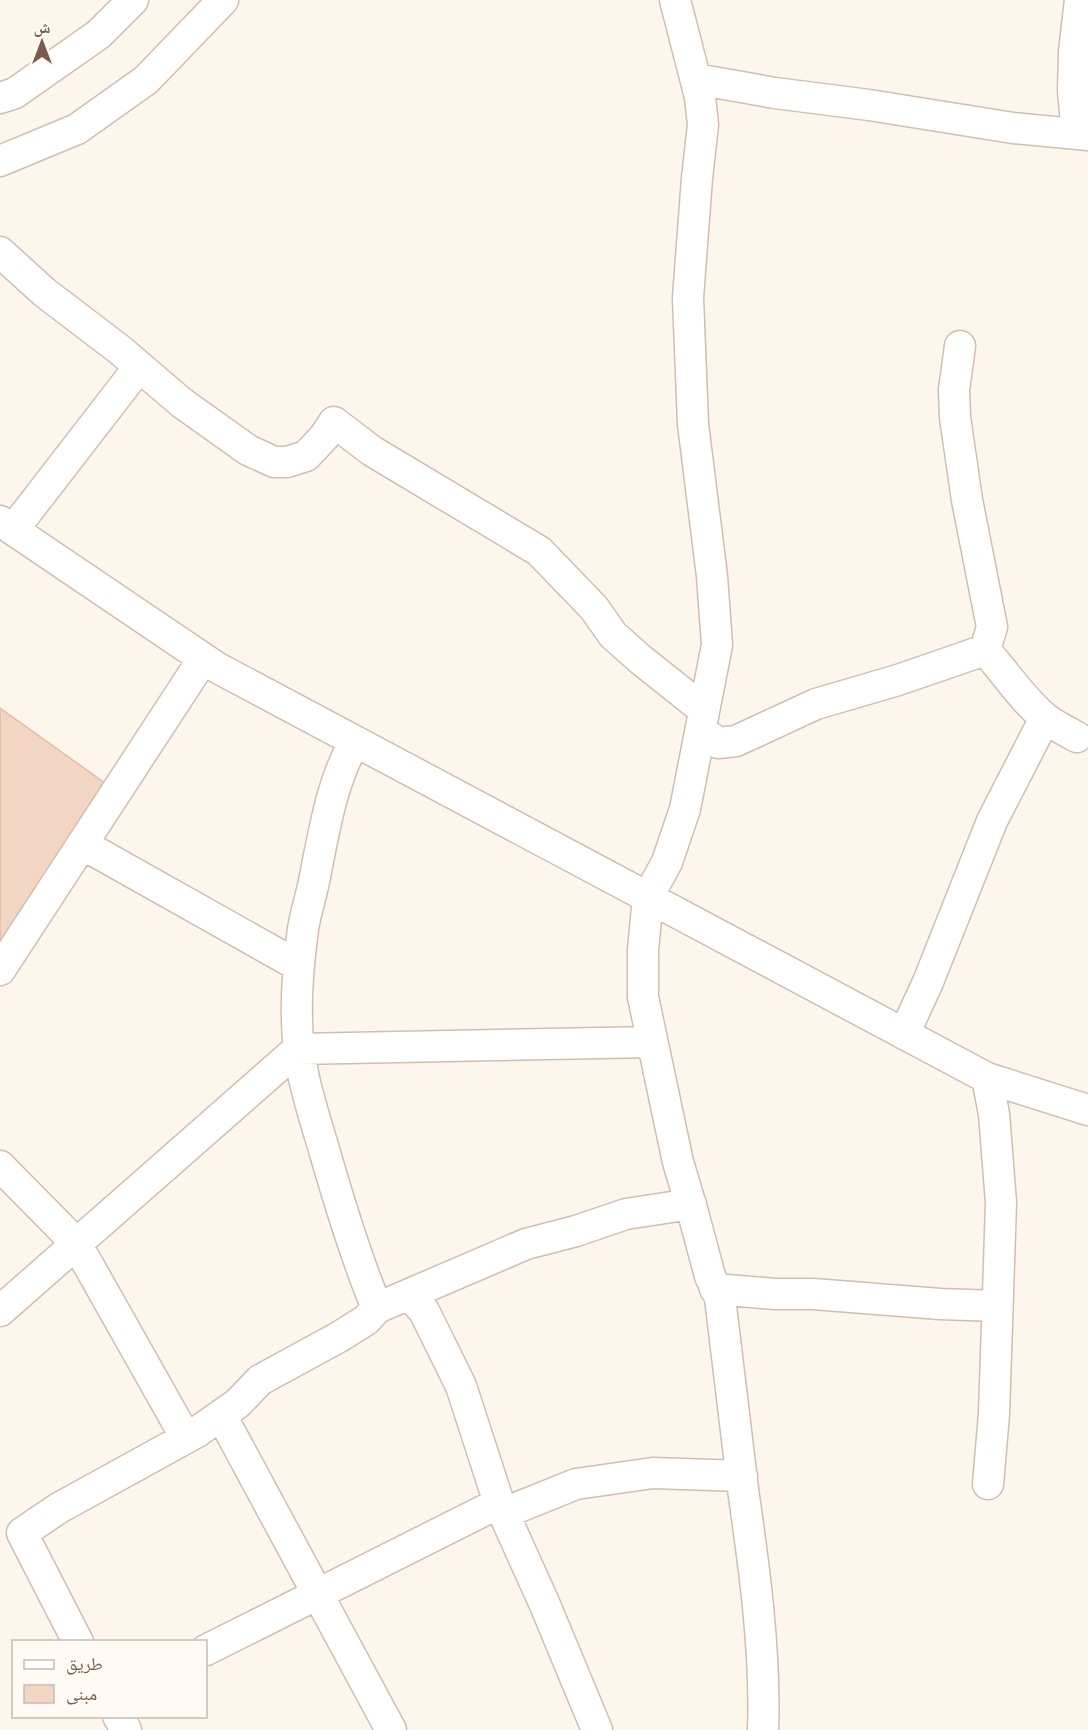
<svg xmlns="http://www.w3.org/2000/svg" width="1088" height="1730" font-family="Montserrat,'Noto Naskh Arabic',sans-serif">
	<rect width="100%" height="100%" fill="#fdf6ec"/>
	<path fill="#f3d5c3" stroke="#e6bba3" stroke-width="1.5" d="M0 708 116 791 0 951Z"/>
	<g fill="none" stroke-linecap="round" stroke-linejoin="round">
		<g stroke="#d1beb0" stroke-width="33">
			<path id="minor" d="M675 0 700 97 703 125 697 178 688 298 693 424 712 576 717 645 685 809 667 862 648 897 643 950V997L678 1162 692 1209 710 1276 720 1298C728 1362 735 1425 743 1489 754 1566 766 1652 763 1730
				M696 79 775 93 869 105 1013 128 1088 135
				M0 98 15 93 99 34 133 0
				M1077 134 1073 91 1074 52 1080 0
				M0 161 77 129 146 80 223 0
				M0 252 44 292 120 350 182 403 248 450 274 462H287L306 456 324 437 334 422 372 451 539 551 594 608 613 635 640 659 704 710
				M0 521 216 667 987 1078 1088 1110
				M13 530 139 367
				M985 650C1005 672 1022 699 1045 718 1054 725 1066 731 1077 737
				M701 730 718 743 736 741 816 704 898 680 985 650 992 627 967 500 955 417 954 390 960 346
				M355 741C332 781 325 827 316 871 313 891 306 910 303 929 299 959 296 990 297 1020 297 1066 312 1109 325 1153 340 1205 356 1258 377 1308
				M82 844 299 966
				M0 970 203 659
				M904 1034 928 982 992 821 1045 718
				M987 1078 994 1114 1001 1203 994 1414 988 1484
				M0 1166 76 1243 186 1438
				M715 1289 775 1294H813L940 1304 997 1306
				M409 1295 424 1311 461 1386 499 1503 545 1605 597 1730
				M0 1311 298 1049 652 1042
				M221 1415 391 1730
				M504 1513 576 1484 653 1473 742 1476
				M78 1642 22 1533 59 1508 197 1432 238 1403 260 1380 339 1337 366 1320 377 1308 526 1244 576 1231 626 1214 691 1204
				M206 1650 499 1503
				M118 1716 126 1730"/>
		</g>
		<use href="#minor" stroke="#fff" stroke-width="30"/>
	</g>
	<rect x="12" y="1640" width="195" height="78" fill="#fffaf3" stroke="#cabbb1" stroke-width="1.5"/>
	<rect x="24" y="1660" width="30" height="9" fill="#ffffff" stroke="#cabbb1" stroke-width="1.5"/>
	<text x="66" y="1670" font-size="18" fill="#7a5c4d">طريق</text>
	<rect x="24" y="1685" width="30" height="18" fill="#f3d5c3" stroke="#cabbb1" stroke-width="1.5"/>
	<text x="66" y="1700" font-size="18" fill="#7a5c4d">مبنى</text>
	<g transform="translate(42 42)" stroke="#fffaf3" stroke-width="4.5" paint-order="stroke">
	<path d="M0-4.5L10 22L0 15L-10 22Z" fill="#7a5c4d"/>
	<text y="-9" font-size="16" font-weight="bold" text-anchor="middle" fill="#7a5c4d">ش</text>
	</g>
</svg>
